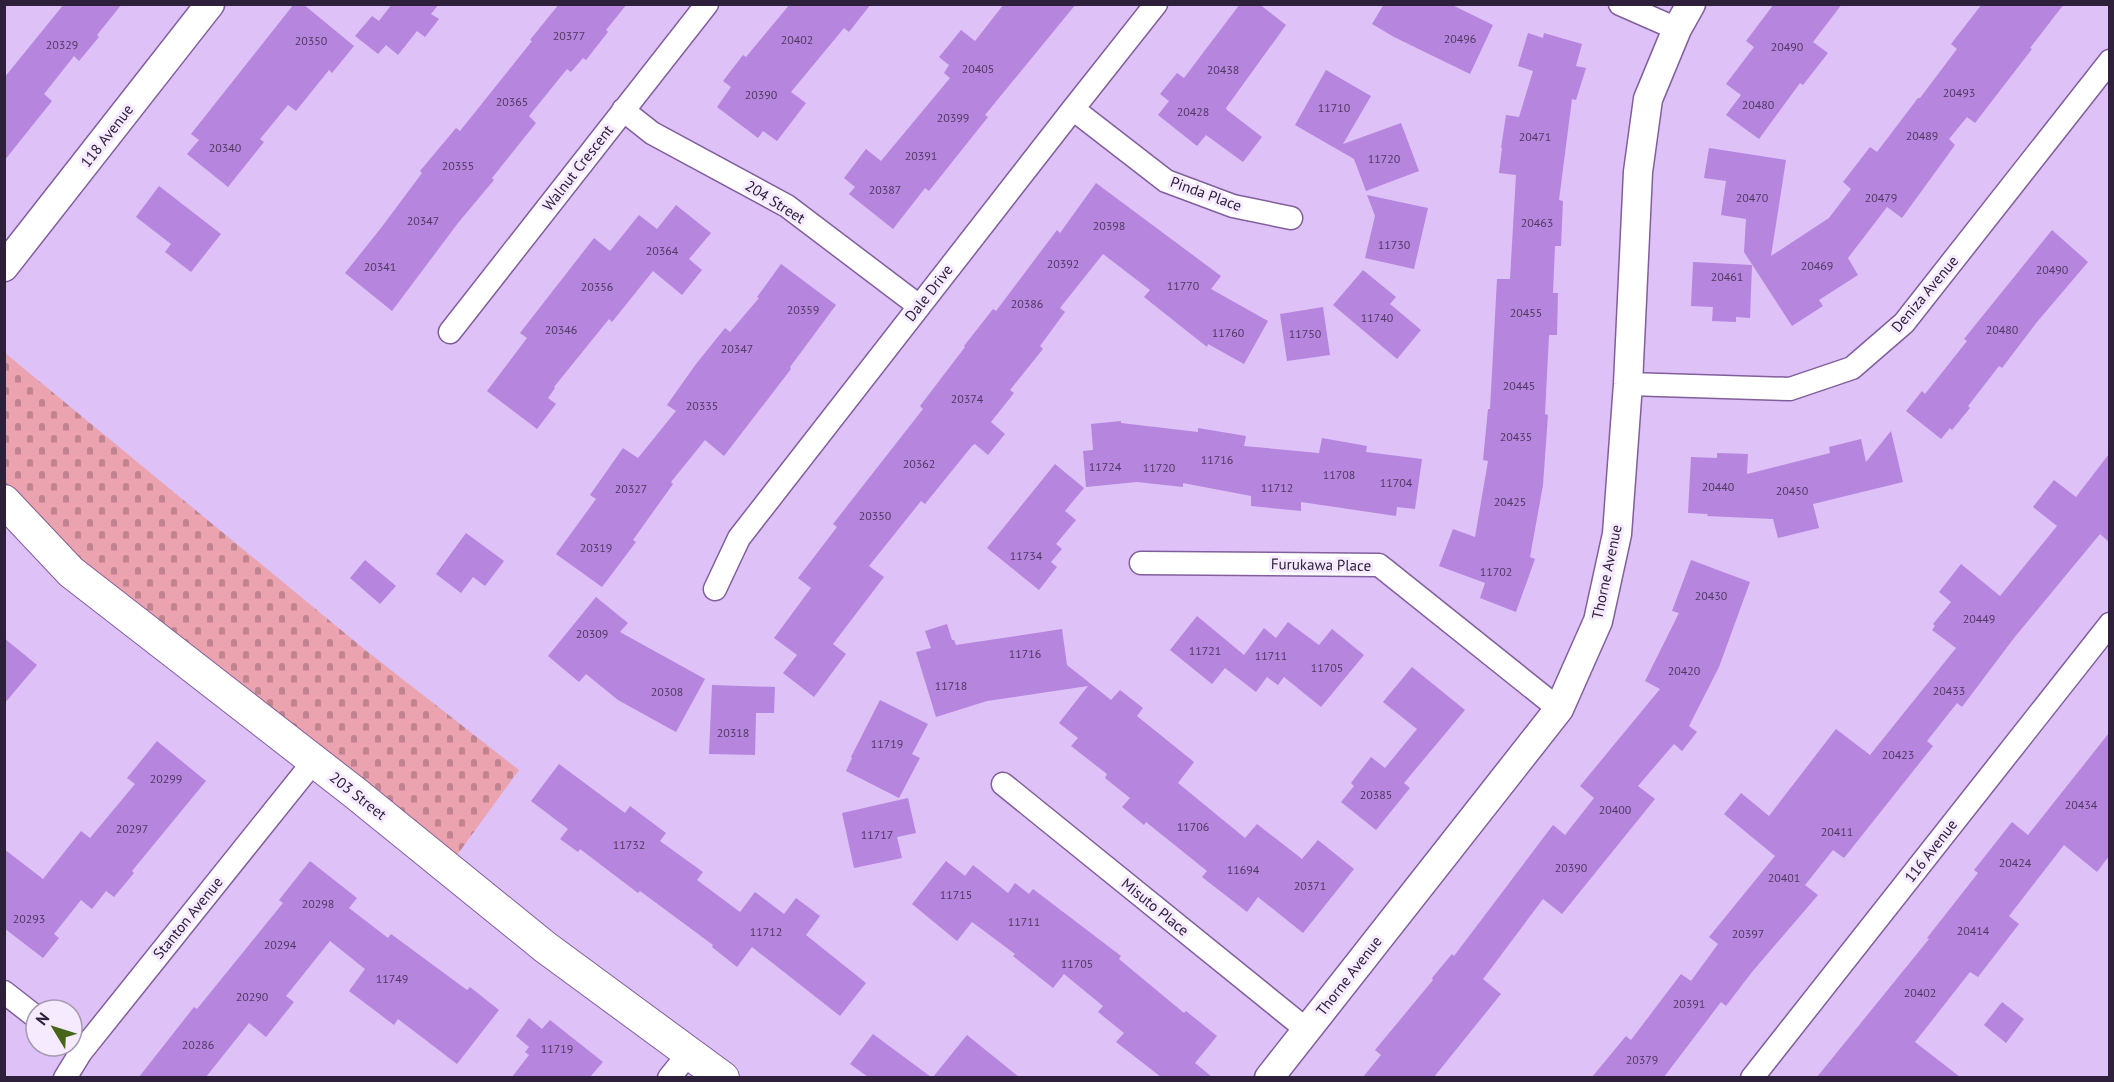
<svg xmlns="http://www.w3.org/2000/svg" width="2114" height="1082" font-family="'PT Sans',sans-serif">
	<defs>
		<pattern id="cemetery-stones" width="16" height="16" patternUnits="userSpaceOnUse" patternTransform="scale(1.5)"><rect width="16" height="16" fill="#eba3af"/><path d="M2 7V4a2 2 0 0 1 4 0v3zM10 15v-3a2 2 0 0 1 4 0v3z" fill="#bf848f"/></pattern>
	</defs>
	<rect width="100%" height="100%" fill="#ddc1f7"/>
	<path fill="url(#cemetery-stones)" d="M5 353 364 649 519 770 452 862 5 501Z"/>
	<path fill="#b685de" d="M64 4H122L97 35 99 37 79 61 74 56 44 94 52 101 4 161V78Z
		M294 4H303L354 46 332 73 329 70 296 111 288 105 260 139 264 142 228 187 187 154 199 140 191 134Z
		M392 4H439L431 14 439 19 425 37 417 31 398 55 386 45 378 54 355 36 372 16 379 21Z
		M559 4H627L606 30 608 32 586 60 583 58 571 72 567 69 529 116 536 123 492 178 494 180 458 223 392 311 345 273 381 228 422 173 420 171 456 128 460 131 532 41 530 40Z
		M790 4H871L849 32 844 28 791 92 806 103 777 141 763 131 758 138 717 107 731 87 723 81 743 55 746 57Z
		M1004 4H1076L985 115 988 117 929 191 925 188 893 229 849 194 855 187 844 178 866 149 881 161 950 78 944 73 949 65 939 57 961 30 975 41Z
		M1240 4H1259L1286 25 1226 108 1227 110 1262 137 1243 162 1206 135 1197 146 1158 115 1169 101 1160 94 1177 73 1184 78Z
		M1384 4H1450L1493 25 1470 74 1394 37 1372 24Z
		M1774 4H1842L1813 42 1828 53 1803 85 1800 83 1759 139 1726 115 1741 95 1726 84 1754 47 1746 41Z
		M1982 4H2064L2030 48 2032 49 1975 123 1967 117 1949 139 1955 145 1902 218 1887 207 1848 258 1858 275 1819 300 1823 306 1792 326 1744 252 1746 219 1721 215 1726 181 1704 178 1709 148 1786 160 1771 256 1829 218 1851 189 1843 182 1870 147 1877 152 1918 98H1920L1957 49 1951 44Z
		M1528 33 1543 38 1544 33 1582 44 1576 66 1586 68 1576 100 1572 99 1559 200 1563 201 1561 246H1555L1553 293H1558L1557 335H1549L1545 414 1548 415 1543 485 1530 557 1535 559 1516 612 1480 598 1485 583 1439 566 1453 529 1475 537 1488 461 1483 460 1488 409H1490L1497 279H1510L1516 175 1499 173 1502 148H1501L1506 115 1519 117 1533 71 1518 66Z
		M1326 70 1371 96 1343 144 1401 123 1419 171 1366 191 1354 159 1295 125Z
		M1096 183 1221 276 1211 289 1268 321 1244 364 1208 344 1207 347 1144 297 1150 290 1103 254 1060 308 1065 312 1040 346 1043 349 1010 390 1014 393 991 422 1005 434 988 455 975 444 972 446 925 504 921 501 869 566 884 577 833 644 846 654 814 697 783 673 797 655 774 638 811 588 798 578 837 527 833 524 923 409 920 406 965 347 964 346 993 309 996 311 1057 230 1060 233Z
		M159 186 221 234 191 272 165 252 171 244 136 217Z
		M1367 195 1428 208 1414 269 1365 258 1375 216Z
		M676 205 711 233 689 259 702 270 682 295 653 271 612 322 609 319 554 387 555 388 548 398 556 404 537 429 487 391 527 338 520 333 594 238 610 251 639 215 657 229Z
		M2052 230 2088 262 2037 322 2002 368 1999 366 1968 406 1970 408 1952 430 1950 428 1941 439 1906 411 1922 391 1925 394 1967 341 1964 339Z
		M1693 262 1752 265 1750 318 1736 317V322L1712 321 1713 307 1691 306Z
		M781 264 836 305 790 367 791 369 724 456 705 440 671 482 673 484 633 540 636 542 602 587 556 554 596 499 590 495 623 448 638 458 676 411 667 405 696 364 725 328 730 332 759 298 757 297Z
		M1363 270 1396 297 1390 304 1421 330 1397 359 1333 305Z
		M1323 307 1330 355 1287 361 1280 314Z
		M1121 421V423L1198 432V428L1246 436 1244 446 1319 453 1322 438 1367 446 1366 452 1422 459 1415 509 1397 507 1396 516 1301 502V511L1251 506V496L1183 483V487L1137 482 1086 487 1083 451 1093 450 1091 424Z
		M1891 431 1903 482 1813 504 1819 528 1778 538 1773 519 1707 516 1708 514 1688 513 1691 457 1717 458V453L1748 454 1747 474 1830 453 1829 447 1861 439 1866 462Z
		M2109 454V542L2100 534 2014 638 1962 707 1957 703 1927 741 1933 746 1844 858 1833 850 1805 885 1818 895 1752 972 1726 1006 1721 1002 1664 1077H1592L1626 1036 1631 1040 1681 974 1691 981 1718 944 1709 937 1775 856 1724 814 1741 793 1769 816 1836 729 1870 755 1956 648 1932 630 1935 626 1933 624 1951 602 1939 592 1961 564 2000 596 2057 526 2033 507 2054 480 2076 497Z
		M1055 464 1084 488 1065 511 1076 520 1056 544 1062 549 1051 562 1057 567 1039 590 987 548Z
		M466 533 504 561 485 586 473 577 461 593 436 574Z
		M365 560 396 586 380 604 350 578Z
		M1691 560 1750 582 1719 667 1689 726 1697 732 1682 751 1674 744 1638 786 1655 799 1562 914 1543 899 1483 979 1501 994 1434 1077H1363L1381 1055 1375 1050 1433 980 1432 978 1452 954 1454 956 1553 825 1565 835 1594 798 1580 786 1660 689 1645 681 1679 613 1672 611Z
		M596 597 628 623 620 632 705 679 676 732 618 700 586 674 579 682 548 656Z
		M1197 616 1244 655 1264 628 1276 638 1288 622 1319 645 1332 629 1364 655 1321 707 1284 677 1278 685 1267 677 1256 692 1225 668 1212 684 1170 650Z
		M947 624 952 640H954L956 645 1062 629 1067 665 1111 700 1120 690 1143 708 1137 716 1194 762 1178 783 1245 838 1257 824 1302 859 1318 840 1354 869 1303 933 1258 897 1247 912 1202 877 1207 871 1146 822 1144 825 1122 807 1130 798 1105 778 1107 774 1071 746 1078 738 1059 723 1088 686 987 701 936 717 916 652 931 648 925 631Z
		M4 638 37 665 4 704Z
		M1412 667 1465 710 1404 783 1410 788 1376 830 1341 802 1354 786 1351 783 1371 757 1385 768 1417 729 1383 702Z
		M712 685 775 687 774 713H756L755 755 709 754Z
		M880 700 928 724 912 754 920 758 899 798 846 771 852 758 851 757Z
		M2109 733V856L2097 872 2064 845 2009 916 2019 924 1978 977 1970 972 1915 1042 1960 1077H1817L1929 939 1927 938 1978 873 1974 870 2012 822 2028 835Z
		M157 741 206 781 132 871 134 873 114 897 106 891 92 909 81 900 54 934 59 938 43 958 4 928V849L43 879 81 831 90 838 135 784 127 778Z
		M559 764 625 813 630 806 666 833 660 841 703 872 697 880 740 912 755 892 784 914 796 898 820 916 806 935 866 983 840 1016 752 947 737 967 712 947 713 945 640 891 638 893 580 849 578 852 560 839 568 829 531 801Z
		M908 798 916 833 897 837 902 858 854 868 842 813Z
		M310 861 357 898 349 908 388 938 391 934 467 990 470 987 499 1010 457 1064 398 1019 394 1025 349 991 365 969 330 941 286 996 294 1002 266 1037 249 1023 206 1077H139L194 1007 197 1009 283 903 279 900Z
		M946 861 965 876 973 865 1008 893 1015 883 1029 894 1033 889 1121 956 1119 959 1184 1013 1186 1011 1217 1036 1195 1063 1212 1077H1161L1116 1042 1124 1033 1098 1012 1103 1006 1064 974 1053 988 1013 956 1015 954 972 922 957 941 912 904Z
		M2002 1002 2024 1019 2006 1043 1984 1025Z
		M529 1018 542 1029 550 1020 603 1062 590 1077H512L529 1055 525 1052 529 1047 516 1036Z
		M873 1034 931 1077H868L850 1064Z
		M967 1035 1019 1077H933Z"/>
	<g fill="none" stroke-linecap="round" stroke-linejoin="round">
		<g stroke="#805f9c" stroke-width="25">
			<path id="minor" d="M1620 4 1677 29
				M1073 109 1166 181 1233 206 1291 218
				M623 110 652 133 787 206 919 306
				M450 332 707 4
				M1628 384 1790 389 1852 368 1904 323 2110 61
				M1141 563 1379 565 1559 709
				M715 589 739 538 1073 109 1156 4
				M1003 784 1307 1030
				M4 992 36 1017
				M65 1078 81 1052 314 761
				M669 1078 690 1052
				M1752 1078 2110 624"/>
		</g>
		<g stroke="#805f9c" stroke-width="31">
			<path id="tertiary" d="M4 267 210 4
				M1269 1078 1559 709 1598 621 1617 534 1628 384 1638 172 1648 99 1677 29 1691 4"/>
		</g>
		<g stroke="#805f9c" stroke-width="34">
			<path id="secondary" d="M4 501 71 572 354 792 545 947 723 1078"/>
		</g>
		<use href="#minor" stroke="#fff" stroke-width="22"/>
		<use href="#tertiary" stroke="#fff" stroke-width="28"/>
		<use href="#secondary" stroke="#fff" stroke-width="32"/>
	</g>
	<g text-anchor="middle" stroke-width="6" stroke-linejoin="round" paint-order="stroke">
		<g font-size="12" fill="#503963">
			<text x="569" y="40">20377</text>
			<text x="1460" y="43">20496</text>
			<text x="797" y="44">20402</text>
			<text x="311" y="45">20350</text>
			<text x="62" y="49">20329</text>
			<text x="1787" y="51">20490</text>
			<text x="978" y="73">20405</text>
			<text x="1223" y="74">20438</text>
			<text x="1959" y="97">20493</text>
			<text x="761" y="99">20390</text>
			<text x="512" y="106">20365</text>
			<text x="1758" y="109">20480</text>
			<text x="1334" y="112">11710</text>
			<text x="1193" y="116">20428</text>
			<text x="953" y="122">20399</text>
			<text x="1922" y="140">20489</text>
			<text x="1535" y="141">20471</text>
			<text x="225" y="152">20340</text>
			<text x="921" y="160">20391</text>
			<text x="1384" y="163">11720</text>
			<text x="458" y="170">20355</text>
			<text x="885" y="194">20387</text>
			<text x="1752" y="202">20470</text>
			<text x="1881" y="202">20479</text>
			<text x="423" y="225">20347</text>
			<text x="1537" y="227">20463</text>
			<text x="1109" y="230">20398</text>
			<text x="1394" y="249">11730</text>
			<text x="662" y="255">20364</text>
			<text x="1063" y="268">20392</text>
			<text x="1817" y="270">20469</text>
			<text x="380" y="271">20341</text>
			<text x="2052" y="274">20490</text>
			<text x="1727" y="281">20461</text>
			<text x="1183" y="290">11770</text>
			<text x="597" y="291">20356</text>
			<text x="1027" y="308">20386</text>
			<text x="803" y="314">20359</text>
			<text x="1526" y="317">20455</text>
			<text x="1377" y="322">11740</text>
			<text x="561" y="334">20346</text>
			<text x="2002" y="334">20480</text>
			<text x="1228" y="337">11760</text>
			<text x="1305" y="338">11750</text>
			<text x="737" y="353">20347</text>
			<text x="1519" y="390">20445</text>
			<text x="967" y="403">20374</text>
			<text x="702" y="410">20335</text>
			<text x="1516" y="441">20435</text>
			<text x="1217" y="464">11716</text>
			<text x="919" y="468">20362</text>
			<text x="1105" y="471">11724</text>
			<text x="1159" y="472">11720</text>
			<text x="1339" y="479">11708</text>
			<text x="1396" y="487">11704</text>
			<text x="1718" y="491">20440</text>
			<text x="1277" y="492">11712</text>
			<text x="631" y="493">20327</text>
			<text x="1792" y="495">20450</text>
			<text x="1510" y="506">20425</text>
			<text x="875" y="520">20350</text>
			<text x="596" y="552">20319</text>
			<text x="1026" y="560">11734</text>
			<text x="1496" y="576">11702</text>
			<text x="1711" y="600">20430</text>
			<text x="1979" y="623">20449</text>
			<text x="592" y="638">20309</text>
			<text x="1205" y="655">11721</text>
			<text x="1025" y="658">11716</text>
			<text x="1271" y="660">11711</text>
			<text x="1327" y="672">11705</text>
			<text x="1684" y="675">20420</text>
			<text x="951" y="690">11718</text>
			<text x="1949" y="695">20433</text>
			<text x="667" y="696">20308</text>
			<text x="733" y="737">20318</text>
			<text x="887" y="748">11719</text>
			<text x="1898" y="759">20423</text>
			<text x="166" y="783">20299</text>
			<text x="1376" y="799">20385</text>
			<text x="2081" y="809">20434</text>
			<text x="1615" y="814">20400</text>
			<text x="1193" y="831">11706</text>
			<text x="132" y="833">20297</text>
			<text x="1837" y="836">20411</text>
			<text x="877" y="839">11717</text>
			<text x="629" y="849">11732</text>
			<text x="2015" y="867">20424</text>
			<text x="1571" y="872">20390</text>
			<text x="1243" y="874">11694</text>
			<text x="1784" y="882">20401</text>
			<text x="1310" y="890">20371</text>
			<text x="956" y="899">11715</text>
			<text x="318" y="908">20298</text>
			<text x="29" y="923">20293</text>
			<text x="1024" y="926">11711</text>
			<text x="1973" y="935">20414</text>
			<text x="766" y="936">11712</text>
			<text x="1748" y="938">20397</text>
			<text x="280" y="949">20294</text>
			<text x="1077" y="968">11705</text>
			<text x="392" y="983">11749</text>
			<text x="1920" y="997">20402</text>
			<text x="252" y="1001">20290</text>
			<text x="1689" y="1008">20391</text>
			<text x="198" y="1049">20286</text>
			<text x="557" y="1053">11719</text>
			<text x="1642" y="1064">20379</text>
		</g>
		<g font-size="15" fill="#2e203a" stroke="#f5eaff">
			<text transform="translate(107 136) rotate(-52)" y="5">118 Avenue</text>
			<text transform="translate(578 168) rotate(-52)" y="5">Walnut Crescent</text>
			<text transform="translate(1206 194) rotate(20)" y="5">Pinda Place</text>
			<text transform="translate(775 202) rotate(32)" y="5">204 Street</text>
			<text transform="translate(929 293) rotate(-52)" y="5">Dale Drive</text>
			<text transform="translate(1925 294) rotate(-50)" y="5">Deniza Avenue</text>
			<text transform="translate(1321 565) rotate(1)" y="5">Furukawa Place</text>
			<text transform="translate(1607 572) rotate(-78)" y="5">Thorne Avenue</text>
			<text transform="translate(358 796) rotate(38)" y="5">203 Street</text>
			<text transform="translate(1931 851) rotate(-52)" y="5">116 Avenue</text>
			<text transform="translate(1155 907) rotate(39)" y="5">Misuto Place</text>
			<text transform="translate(188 918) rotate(-51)" y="5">Stanton Avenue</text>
			<text transform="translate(1349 976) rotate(-52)" y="5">Thorne Avenue</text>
		</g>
	</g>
	<rect width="2114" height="1082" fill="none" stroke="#2e203a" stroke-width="12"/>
	<g transform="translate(54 1028) rotate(308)"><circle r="28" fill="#f5eaff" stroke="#a599b0" stroke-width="1.5"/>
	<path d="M0-4.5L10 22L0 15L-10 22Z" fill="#476519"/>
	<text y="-9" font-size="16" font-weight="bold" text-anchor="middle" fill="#2e203a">N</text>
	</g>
</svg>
